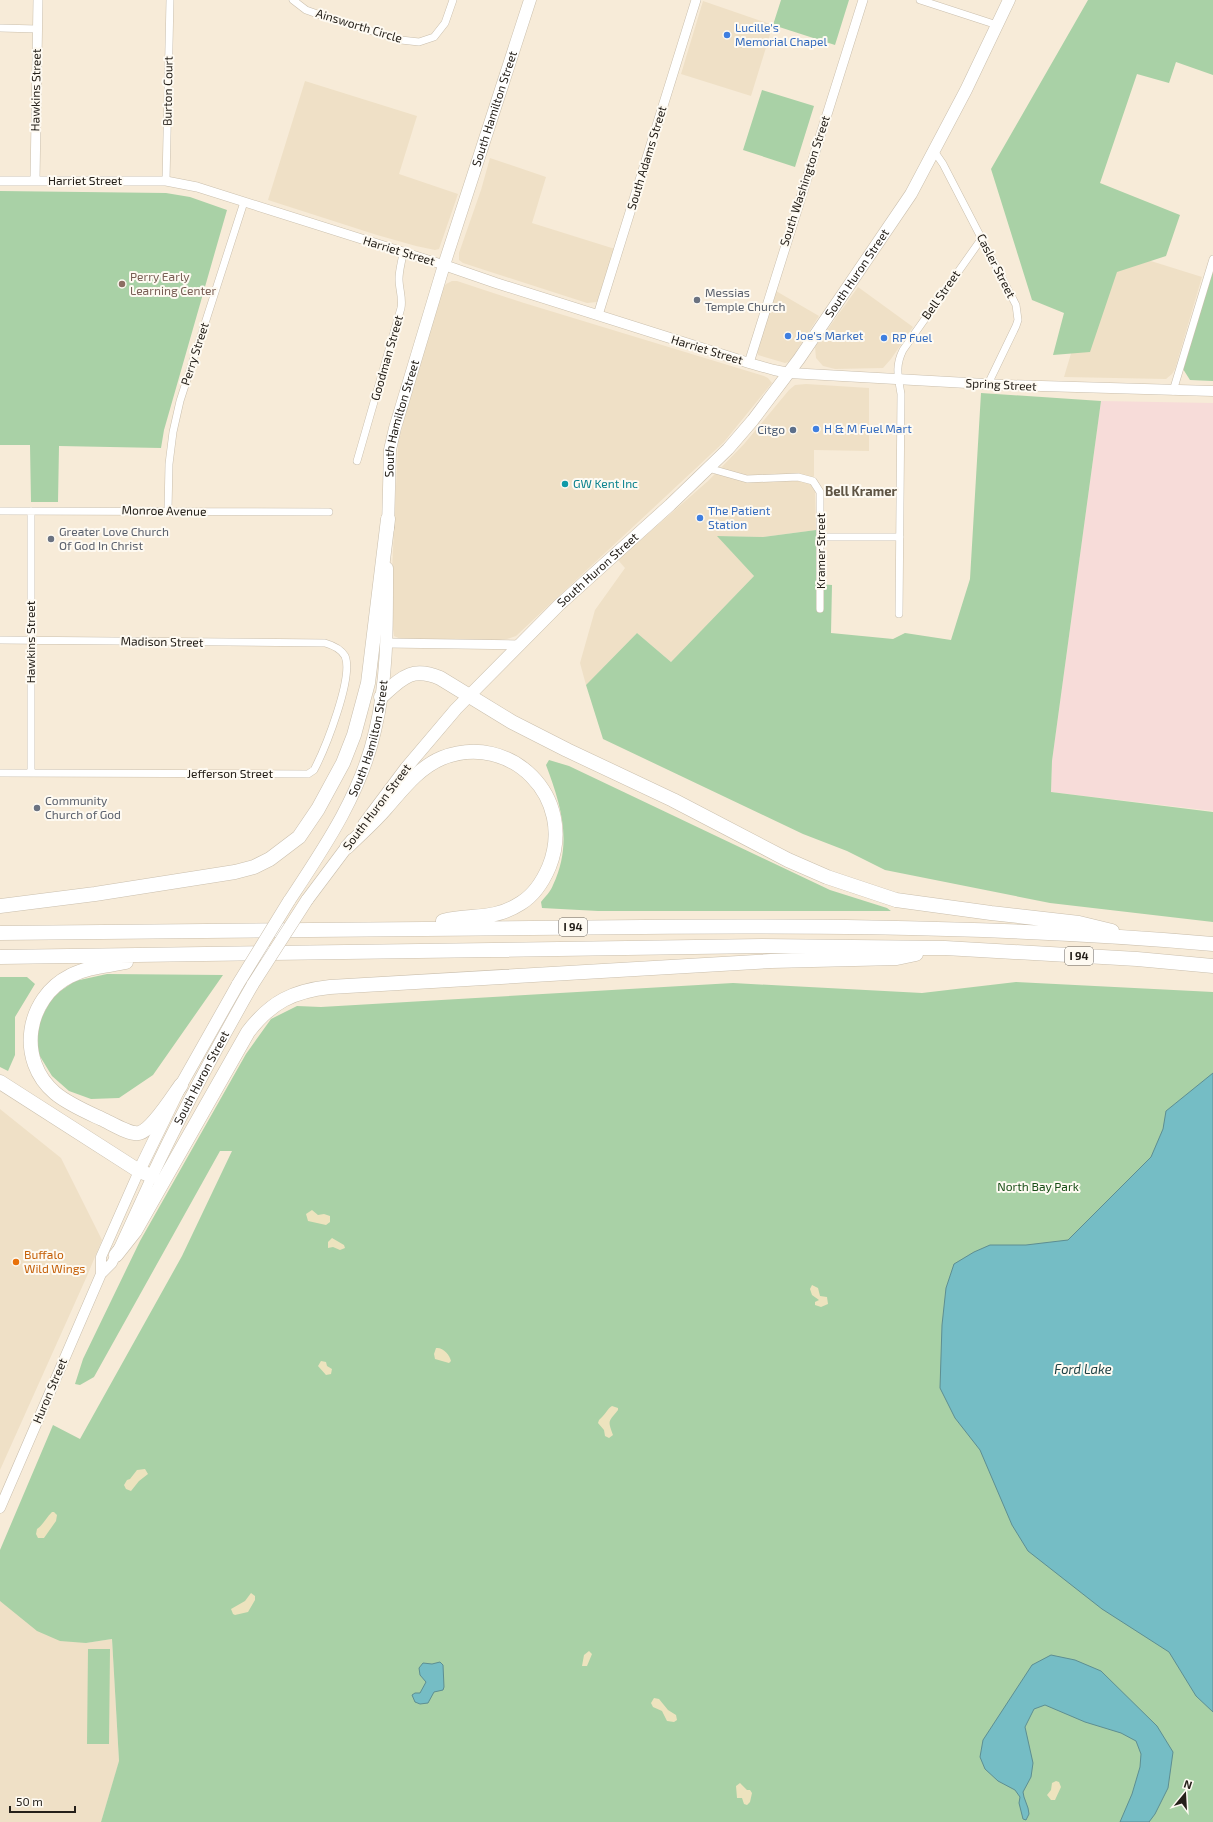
<svg xmlns="http://www.w3.org/2000/svg" width="1213" height="1822" font-family="'Exo 2',sans-serif">
	<rect width="100%" height="100%" fill="#f7ebd8"/>
	<path fill="#efe0c6" d="M703 1 773 25 751 96 681 74Z
		M305 81 417 116 399 174 458 194 439 249 435 250 416 246 377 235 268 200Z
		M490 158 546 177 532 223 615 249 597 302 587 303 463 263 459 260V253L481 190Z
		M1103 246 1202 277 1175 369 1172 374 1166 379 1064 377Z
		M452 281H457L524 303 764 376 768 378 772 383 724 442 516 636 507 639 490 641 403 640 394 636 390 612 398 445 406 410 443 289 446 284Z
		M858 287 913 327 891 359 883 368 835 369 823 366 816 358 815 347Z
		M776 291 819 316 792 358 789 362 785 363 758 355 757 352Z
		M806 384 869 388V451L814 450V476L810 483 815 491 816 530 763 537 718 536 754 576 671 662 637 633 586 685 580 663 595 610 625 568 618 560 708 481 744 444 789 390 795 385Z
		M0 1109 61 1158 102 1240 87 1276 0 1470Z
		M0 1601 86 1643 112 1639 119 1762 101 1822H0Z"/>
	<path fill="#f7dcd9" d="M1101 401 1213 403V811L1051 792 1052 761Z"/>
	<path fill="#a9d1a6" d="M781 0H849L835 45 773 25Z
		M1088 0H1213V75L1176 62 1169 83 1137 74 1100 183 1180 215 1166 256 1117 272 1090 352 1053 355 1064 313 1032 300 991 169Z
		M762 90 814 106 795 167 743 150Z
		M0 191 166 193 190 197 227 210 164 430 161 448 59 446 58 502H31L30 445H0Z
		M1213 271V381L1190 380 1183 369Z
		M981 393 1101 401 1052 761 1051 792 1213 812V922L1050 903 885 870 847 851 803 834 603 739 586 685 637 633 671 662 754 576 717 536 763 537 816 530 817 584 832 585 831 633 893 639 905 633 951 640 970 579Z
		M549 760 569 766 830 890 887 908 891 911H598L542 908 541 902C545 897 551 891 553 885 573 843 561 805 546 765Z
		M107 974 223 975 153 1075 119 1098 91 1099 69 1091 52 1076 38 1053 37 1026 53 996 75 981Z
		M0 977H27L35 984 15 1017V1055L8 1071 0 1067Z
		M1016 982 1213 992V1822H101L119 1761 112 1639 86 1643 60 1641 37 1631 0 1601V1550L53 1425 80 1439 182 1256 232 1151H220L94 1377 80 1385 75 1384 83 1359 140 1241 246 1054 271 1019 297 1006 321 1007 733 983 922 993Z
		M88 1649H110L109 1744H87Z"/>
	<path fill="#ede3be" d="M312 1210 318 1215 324 1214 330 1216V1222L326 1225 308 1221 306 1214Z
		M332 1238 344 1245 345 1248 340 1250 333 1247 328 1248V1242Z
		M812 1285 818 1288 820 1296 827 1297 828 1304 821 1307 815 1305V1302L819 1300 812 1295 810 1289Z
		M436 1348C443 1347 450 1355 451 1361L449 1363 435 1359 434 1354Z
		M321 1361 326 1362 327 1366 332 1369 331 1374 326 1375 318 1366Z
		M612 1406 618 1408V1410C609 1422 607 1419 613 1435L609 1438 605 1436 604 1430 598 1423 599 1420C605 1415 608 1408 612 1406Z
		M145 1469 148 1474 139 1481 131 1491 126 1489 124 1485 127 1480 130 1479 137 1470Z
		M52 1512H54L57 1515 56 1521 44 1538H38L36 1534 37 1529C43 1525 46 1518 52 1512Z
		M251 1593 255 1596V1600L248 1612 235 1615 233 1614 231 1609 245 1601Z
		M589 1651 592 1654 587 1666H582L584 1655Z
		M654 1698 659 1699 668 1710 676 1715 677 1720 674 1722 667 1721 662 1711 653 1707 651 1703Z
		M1056 1781 1059 1782 1061 1787 1055 1800H1051L1047 1795 1051 1790 1052 1783Z
		M740 1783 747 1790H750L752 1793 750 1802 747 1805 744 1804 742 1798H737L736 1786Z"/>
	<path fill="#75bdc5" stroke="#5d8e92" d="M1213 1073V1712L1196 1696 1169 1652 1102 1609 1028 1551 1012 1525 980 1450 955 1418 940 1388 942 1325 946 1288 954 1264 974 1252 990 1245H1026L1068 1240 1151 1157 1163 1129 1166 1111Z
		M1051 1655 1075 1660 1101 1671 1157 1726 1173 1752 1168 1788 1155 1814 1149 1822H1120L1132 1794 1140 1767 1141 1754 1136 1741 1121 1733 1085 1722 1045 1705 1034 1709 1025 1727 1033 1763 1031 1777 1023 1792 1024 1797 1028 1808 1029 1814 1026 1820 1023 1819 1019 1803 1020 1797 1015 1790 998 1781 985 1769 980 1757 983 1740 1032 1665Z
		M440 1662 443 1665 444 1687 443 1690 434 1692 428 1703 420 1704 415 1702 412 1695 415 1693H420L426 1682 420 1675 419 1668 423 1663 432 1664Z"/>
	<g fill="none" stroke-linecap="round" stroke-linejoin="round">
		<g stroke="#cabfad" stroke-width="8">
			<path id="minor" d="M293 0 306 10 323 16 401 40 419 42 434 37 445 23 453 0
				M920 0 997 25
				M0 28 37 29
				M934 151 943 164 1016 305 1018 320 1016 326 988 384
				M166 181 170 0
				M1173 391 1213 259
				M357 461 401 308C403 298 399 289 399 279 399 270 402 261 403 253
				M708 468 747 479 798 477 813 481 820 492V609
				M168 510 169 464 173 432 180 401 244 202
				M0 511 329 512
				M821 537H900
				M899 614 901 394C898 376 895 366 903 350L982 238
				M0 640 325 643C332 645 341 649 345 656 354 677 325 749 314 770L308 774 0 773
				M31 773V511"/>
		</g>
		<g stroke="#cabfad" stroke-width="10">
			<path id="tertiary" d="M35 180 38 0
				M0 181H166L197 187 444 265
				M598 315 696 0
				M749 363 863 0
				M387 643 519 645"/>
		</g>
		<g stroke="#cabfad" stroke-width="11">
			<path id="secondary" d="M444 265 496 283 749 363 774 370 789 373 1003 385 1213 391
				M101 1274V1257L139 1171
				M0 1508 101 1274 112 1263 152 1176"/>
		</g>
		<g stroke="#cabfad" stroke-width="13">
			<g id="primary">
				<path id="s1" d="M388 528 390 450 395 428 444 265 530 0"/>
				<path id="s2" d="M364 824 406 768 456 709 559 605 670 505 728 449 753 420 799 359 911 194 966 90 1009 0"/>
				<path d="M307 900 352 840"/>
				<path id="s3" d="M289 901C324 848 361 794 375 731 388 678 387 623 387 568"/>
				<path d="M139 1171 181 1085 238 984"/>
				<path id="s4" d="M152 1176C183 1110 217 1047 253 984"/>
			</g>
		</g>
		<g stroke="#cabfad" stroke-width="15">
			<path id="motorway" d="M381 697C402 678 411 666 440 678L512 722 567 750 673 800 788 860 827 877 896 900 991 913 1079 923 1112 931
				M347 847C360 834 374 822 386 808 402 790 418 768 442 758 511 731 577 798 549 867 543 881 534 895 521 903 493 921 472 914 443 921
				M0 906 95 894 235 872 254 867 270 859 299 837 318 809 343 763 354 735 368 683 388 519
				M0 933C177 932 354 930 531 928 758 925 986 924 1213 944
				M0 957 762 946 945 948 1137 959 1213 966
				M126 962C107 966 87 967 70 976 26 998 16 1060 55 1093 68 1104 87 1112 102 1119 111 1123 130 1135 139 1133 152 1130 173 1096 181 1085
				M0 1082 139 1171 152 1176
				M116 1255 135 1231 248 1032C271 1002 293 991 330 987L771 961 897 958 916 954"/>
		</g>
		<use href="#minor" stroke="#fff" stroke-width="7"/>
		<use href="#tertiary" stroke="#fff" stroke-width="9"/>
		<use href="#secondary" stroke="#fff" stroke-width="10"/>
		<use href="#primary" stroke="#fff" stroke-width="12"/>
		<use href="#motorway" stroke="#fff" stroke-width="14"/>
		<g stroke="#cabfad" stroke-width="13" stroke-linecap="butt">
			<path id="primary-bridge" d="M238 984 289 901
				M253 984 307 900"/>
		</g>
		<use href="#primary-bridge" stroke="#fff" stroke-width="12"/>
	</g>
	<g fill="#3f7fe0" stroke="#fefaf2" stroke-width="1.5">
		<circle cx="727" cy="35" r="4"/>
		<circle cx="788" cy="336" r="4"/>
		<circle cx="884" cy="338" r="4"/>
		<circle cx="816" cy="429" r="4"/>
		<circle cx="700" cy="518" r="4"/>
	</g>
	<circle fill="#8d6e63" stroke="#fefaf2" stroke-width="1.5" cx="122" cy="284" r="4"/>
	<g fill="#6b7280" stroke="#fefaf2" stroke-width="1.5">
		<circle cx="697" cy="300" r="4"/>
		<circle cx="51" cy="539" r="4"/>
		<circle cx="37" cy="808" r="4"/>
	</g>
	<circle fill="#5c6f8a" stroke="#fefaf2" stroke-width="1.5" cx="793" cy="430" r="4"/>
	<circle fill="#0f9aa8" stroke="#fefaf2" stroke-width="1.5" cx="565" cy="484" r="4"/>
	<circle fill="#e8710a" stroke="#fefaf2" stroke-width="1.5" cx="16" cy="1262" r="4"/>
	<g text-anchor="middle" stroke-width="4" stroke-linejoin="round" paint-order="stroke">
		<g fill="#fefaf2" stroke="#66615b" stroke-width="1">
			<rect x="559" y="918" width="28" height="18" rx="3"/>
			<rect x="1065" y="947" width="28" height="18" rx="3"/>
		</g>
		<g font-size="11" font-weight="bold" fill="#25201a">
			<text x="573" y="931">I 94</text>
			<text x="1079" y="960">I 94</text>
		</g>
		<g font-size="12" fill="#25201a" stroke="#fefaf2">
			<text transform="translate(359 26) rotate(17)" y="4">Ainsworth Circle</text>
			<text transform="translate(36 90) rotate(-89)" y="4">Hawkins Street</text>
			<text transform="translate(168 91) rotate(-89)" y="4">Burton Court</text>
			<text dy="4" stroke="none"><textPath href="#s1" startOffset="435">South Hamilton Street</textPath></text>
			<text transform="translate(647 158) rotate(-73)" y="4">South Adams Street</text>
			<text x="85" y="185">Harriet Street</text>
			<text transform="translate(805 181) rotate(-72)" y="4">South Washington Street</text>
			<text transform="translate(399 251) rotate(17)" y="4">Harriet Street</text>
			<text transform="translate(996 266) rotate(63)" y="4">Casler Street</text>
			<text dy="4" stroke="none"><textPath href="#s2" startOffset="742">South Huron Street</textPath></text>
			<text transform="translate(941 295) rotate(-55)" y="4">Bell Street</text>
			<text transform="translate(707 350) rotate(17)" y="4">Harriet Street</text>
			<text transform="translate(195 354) rotate(-72)" y="4">Perry Street</text>
			<text transform="translate(387 358) rotate(-74)" y="4">Goodman Street</text>
			<text transform="translate(1001 385) rotate(3)" y="4">Spring Street</text>
			<text dy="4" stroke="none"><textPath href="#s1" startOffset="111">South Hamilton Street</textPath></text>
			<text transform="translate(164 511) rotate(1)" y="4">Monroe Avenue</text>
			<text transform="translate(821 551) rotate(-90)" y="4">Kramer Street</text>
			<text dy="4" stroke="none"><textPath href="#s2" startOffset="346">South Huron Street</textPath></text>
			<text transform="translate(31 642) rotate(-90)" y="4">Hawkins Street</text>
			<text transform="translate(162 642) rotate(1)" y="4">Madison Street</text>
			<text dy="4" stroke="none"><textPath href="#s3" startOffset="183">South Hamilton Street</textPath></text>
			<text x="230" y="778">Jefferson Street</text>
			<text transform="translate(377 807) rotate(-53)" y="4">South Huron Street</text>
			<text dy="4" stroke="none"><textPath href="#s4" startOffset="110">South Huron Street</textPath></text>
			<text transform="translate(50 1391) rotate(-67)" y="4">Huron Street</text>
		</g>
		<g font-size="12" fill="#366cbe" stroke="#fefaf2" text-anchor="start">
			<text x="735" y="32">Lucille's<tspan x="735" dy="14">Memorial Chapel</tspan></text>
			<text x="796" y="340">Joe's Market</text>
			<text x="892" y="342">RP Fuel</text>
			<text x="824" y="433">H &amp; M Fuel Mart</text>
			<text x="708" y="515">The Patient<tspan x="708" dy="14">Station</tspan></text>
		</g>
		<g font-size="12" fill="#785e54" stroke="#fefaf2" text-anchor="start">
			<text x="130" y="281">Perry Early<tspan x="130" dy="14">Learning Center</tspan></text>
		</g>
		<g font-size="12" fill="#5b616d" stroke="#fefaf2" text-anchor="start">
			<text x="705" y="297">Messias<tspan x="705" dy="14">Temple Church</tspan></text>
			<text x="59" y="536">Greater Love Church<tspan x="59" dy="14">Of God In Christ</tspan></text>
			<text x="45" y="805">Community<tspan x="45" dy="14">Church of God</tspan></text>
		</g>
		<g font-size="12" fill="#4e5e75" stroke="#fefaf2" text-anchor="end">
			<text x="785" y="434">Citgo</text>
		</g>
		<g font-size="12" fill="#0d838f" stroke="#fefaf2" text-anchor="start">
			<text x="573" y="488">GW Kent Inc</text>
		</g>
		<g font-size="12" fill="#184e17" stroke="#fefaf2">
			<text x="1038" y="1191">North Bay Park</text>
		</g>
		<g font-size="12" fill="#c56008" stroke="#fefaf2" text-anchor="start">
			<text x="24" y="1259">Buffalo<tspan x="24" dy="14">Wild Wings</tspan></text>
		</g>
		<g font-size="13" font-weight="bold" fill="#5e5444" stroke="#fefaf2">
			<text x="861" y="496">Bell Kramer</text>
		</g>
		<g font-size="13" font-style="italic" fill="#1d4044" stroke="#fefaf2">
			<text x="1083" y="1374">Ford Lake</text>
		</g>
	</g>
	<g transform="translate(1185 1794) rotate(18)" stroke="#fefaf2" stroke-width="3" paint-order="stroke">
	<path d="M0-3L7 15L0 10L-7 15Z" fill="#25201a"/>
	<text y="-6" font-size="11" font-weight="bold" text-anchor="middle" fill="#25201a">N</text>
	</g>
	<path d="M10 1806v6h65v-6" fill="none" stroke="#25201a" stroke-width="2"/>
	<text x="16" y="1806" font-size="12" fill="#25201a" stroke="#fefaf2" stroke-width="3" paint-order="stroke">50 m</text>
</svg>
